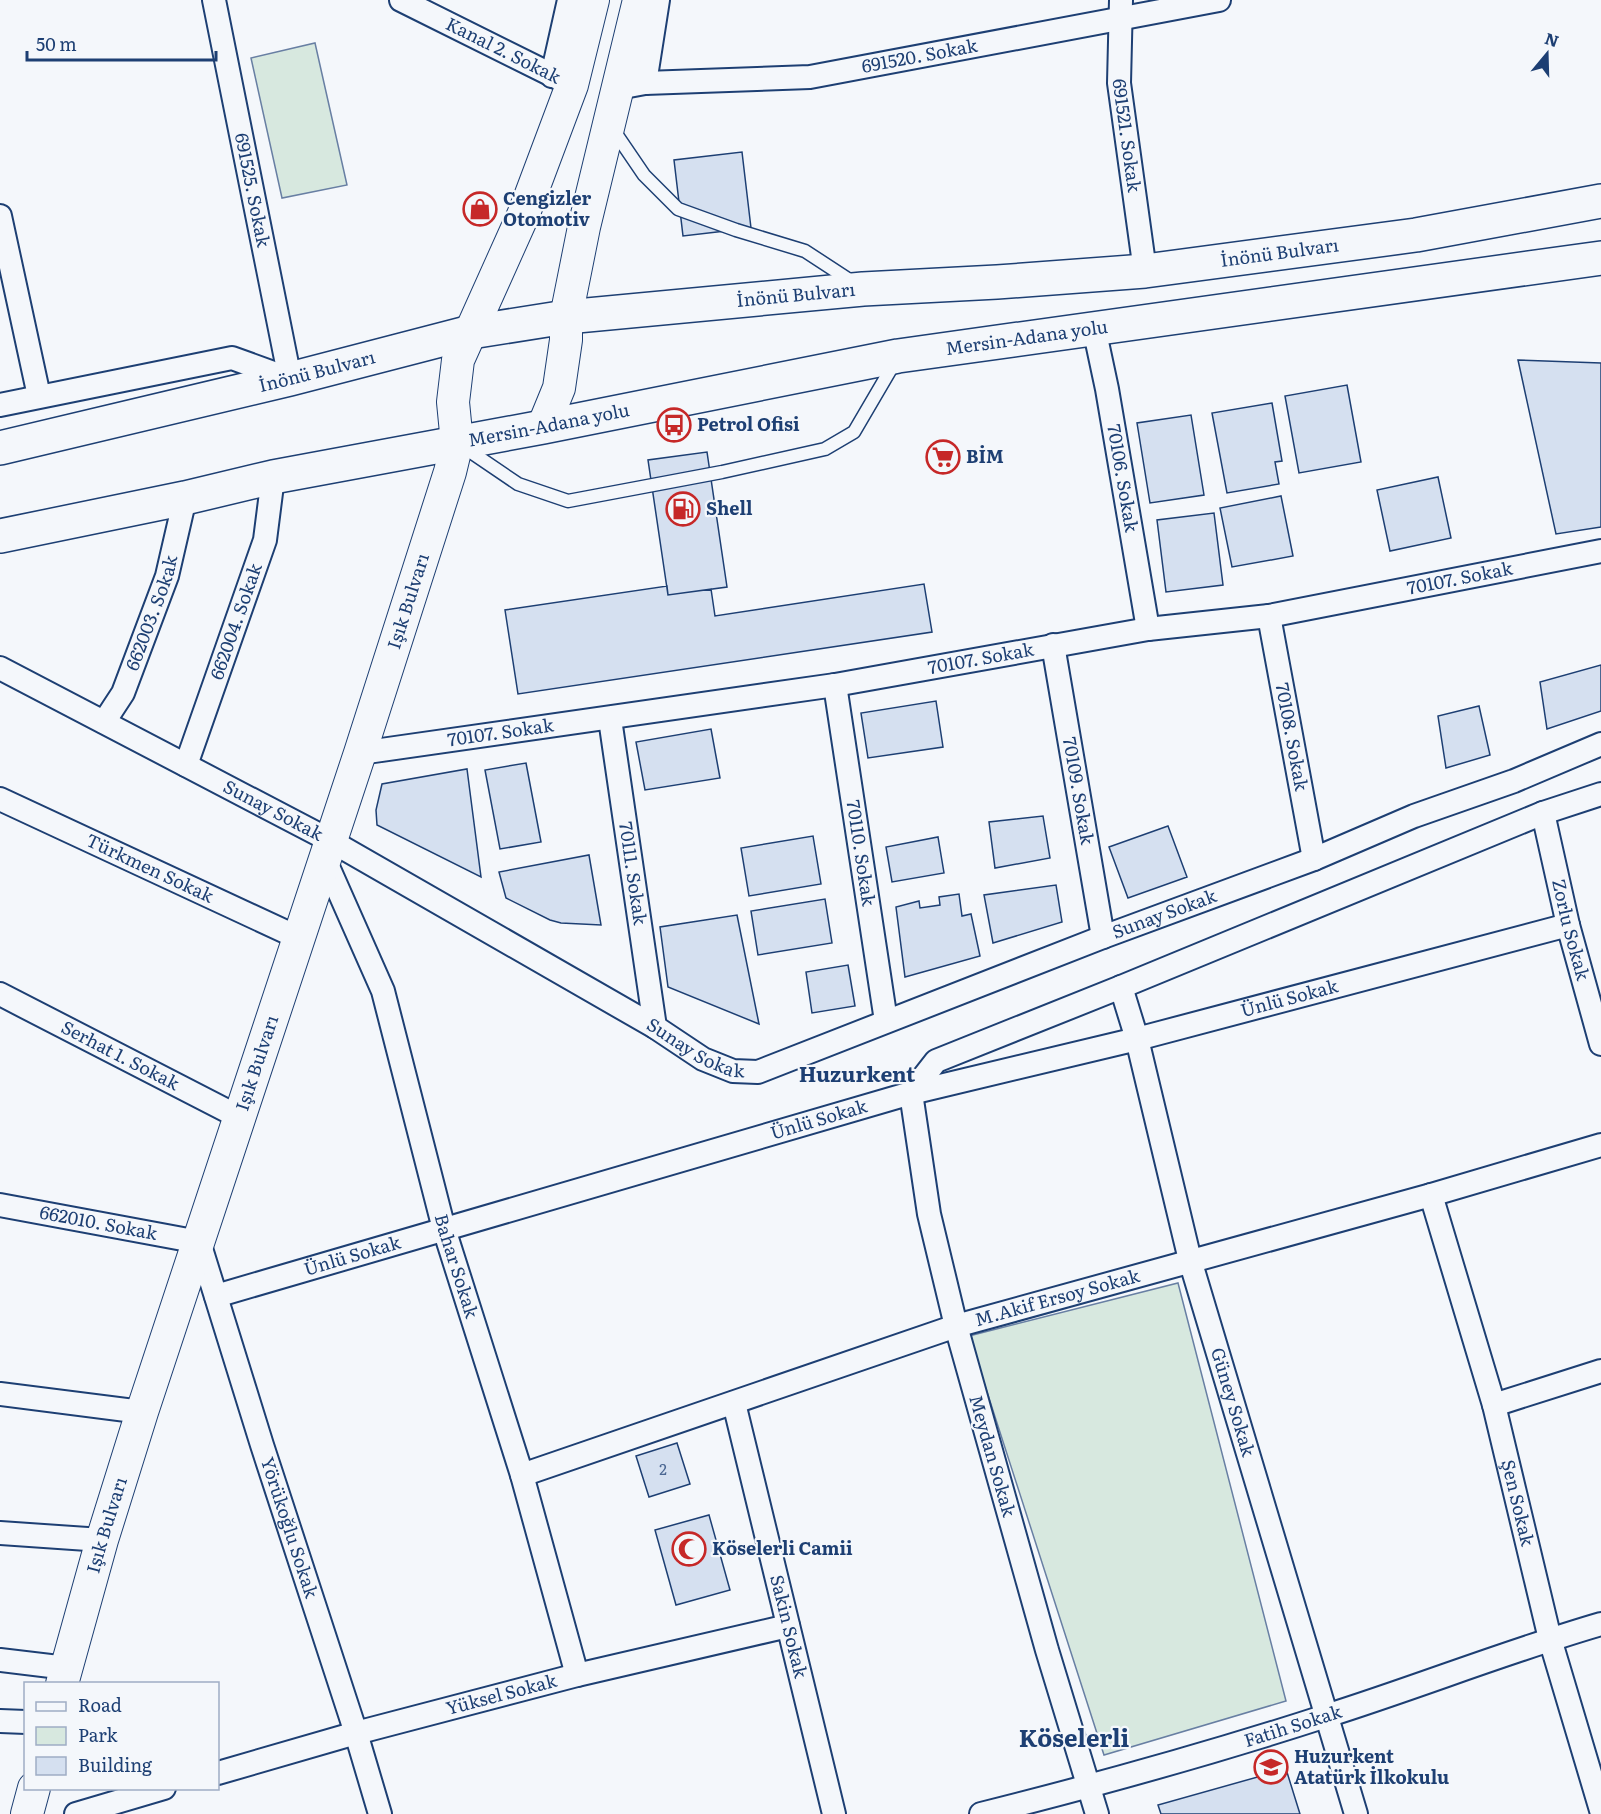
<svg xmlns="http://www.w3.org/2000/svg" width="1601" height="1814" font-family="Literata,serif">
	<rect width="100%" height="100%" fill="#f4f7fb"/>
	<path fill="#d7e8df" stroke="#687fa3" stroke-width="1.5" d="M315 43 347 185 282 198 251 58Z
		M1178 1283 1286 1701 1104 1755 969 1336Z"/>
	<path fill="#d5e0f0" stroke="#1d3f73" stroke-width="1.5" d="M742 152 751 228 683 236 674 160Z
		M1518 360 1601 363V527L1556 534Z
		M1347 385 1361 462 1299 473 1285 396Z
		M1272 403 1282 461 1275 462 1279 484 1227 493 1212 413Z
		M1191 415 1204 495 1150 503 1137 423Z
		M707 452 727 587 668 595 648 460Z
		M1438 477 1451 538 1390 551 1377 490Z
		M1281 496 1293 556 1232 567 1220 508Z
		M1214 513 1223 585 1166 592 1157 520Z
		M924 584 932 632 518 694 505 610 667 586 668 595 711 589 715 616Z
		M1601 665V711L1547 729 1540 682Z
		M936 701 943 747 868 758 861 713Z
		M1479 706 1490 755 1446 768 1438 716Z
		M711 729 720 778 645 790 636 742Z
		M526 763 541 842 500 849 485 770Z
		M467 769 481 877 377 825 376 810 382 784Z
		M1043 816 1050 858 995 868 989 822Z
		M1168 826 1187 877 1128 898 1109 847Z
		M813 836 821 884 749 896 741 848Z
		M938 837 944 873 892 882 886 847Z
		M589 855 601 925 561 923 550 920 506 898 499 872Z
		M1056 885 1062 922 993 943 984 895Z
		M959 894 962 916 971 914 980 956 905 977 896 907 919 901 920 908 940 905 939 897Z
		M825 899 832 943 758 955 751 911Z
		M737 915 759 1024 668 987 660 927Z
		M848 965 855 1006 812 1013 806 972Z
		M677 1443 690 1484 649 1497 636 1456Z
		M709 1515 730 1590 676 1605 655 1530Z
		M1286 1769 1300 1814H1161L1158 1805Z"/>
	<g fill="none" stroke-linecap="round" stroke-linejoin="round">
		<g stroke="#1d3f73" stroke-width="15">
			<path id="service" d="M612 128 644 175 678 209 736 230 805 251 854 283
				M465 448 518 484 568 501 722 472 825 449 854 432 895 362"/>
		</g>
		<g stroke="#1d3f73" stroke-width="26">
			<g id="minor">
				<path id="s1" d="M214 0 290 379"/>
				<path id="s2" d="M401 0 572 85"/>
				<path id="s3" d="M1121 0 1119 83 1145 271"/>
				<path d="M552 76 569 0"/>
				<path d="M645 83 658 0"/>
				<path id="s4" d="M618 88 645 83 810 77 1219 0"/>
				<path d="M0 216 39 396"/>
				<path id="s5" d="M1094 328 1107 389 1148 629"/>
				<path d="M0 405 232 358 290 379"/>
				<path id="s6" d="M1269 616 1314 859"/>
				<path id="s7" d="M1053 645 1103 937"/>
				<path id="s8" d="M0 668 331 841 655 1027 703 1059 733 1071 758 1072 1103 937 1314 859 1414 816 1514 781 1601 744"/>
				<path id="s9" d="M835 685 886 1021"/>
				<path id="s10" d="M610 719 655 1027"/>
				<path id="s11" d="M104 722 123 693 167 576 185 498"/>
				<path id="s12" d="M360 753 835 685 1148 629 1269 616 1601 551"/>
				<path id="s13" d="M186 765 265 540 273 477"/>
				<path id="s14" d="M0 799 299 938"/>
				<path id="s15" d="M1543 813 1568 925 1601 1044"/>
				<path id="s16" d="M325 860 383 991 444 1229 522 1475 577 1675"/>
				<path id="s17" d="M1121 987 1137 1039 1190 1260 1356 1814"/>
				<path id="s18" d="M0 994 239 1117"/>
				<path id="s19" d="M1431 1195 1494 1405 1550 1639 1601 1810"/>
				<path id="s20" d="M0 1205 199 1242 262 1445 356 1733 380 1814"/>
				<path id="s21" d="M216 1296 911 1093 1137 1039 1568 925"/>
				<path d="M0 1394 142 1412"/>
				<path id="s22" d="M734 1403 834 1814"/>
				<path d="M1494 1405 1601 1371"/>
				<path id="s23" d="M522 1475 956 1326 1431 1195 1601 1145"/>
				<path d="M0 1533 102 1540"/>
				<path d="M0 1660 67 1668"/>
				<path d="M0 1721 26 1722"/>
				<path id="s24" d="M218 1773 356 1733 577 1675 788 1626"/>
				<path d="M76 1814 164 1788"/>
				<path id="s25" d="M981 1814C1097 1785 1212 1753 1326 1716 1418 1687 1508 1651 1601 1624"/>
				<path d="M1097 1814 1047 1650 956 1326 929 1214 911 1093 936 1061 1121 987 1543 813 1601 794"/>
			</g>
		</g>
		<g stroke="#1d3f73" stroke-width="34">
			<g id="secondary">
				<path d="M543 427 559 388 566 340V317L584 227 639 0"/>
				<path id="s26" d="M62 1684 102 1540 142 1412 360 753 450 472 457 443 453 402 458 360 524 213 572 85 593 0"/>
				<path d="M27 1814 34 1788"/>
			</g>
		</g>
		<g stroke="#1d3f73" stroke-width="36">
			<g id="trunk">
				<path id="s27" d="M0 448 290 379 471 332 566 317 863 289 997 282 1145 271 1416 235 1601 201"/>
				<path id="s28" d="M0 536 185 498 273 477 543 427 898 356 1601 258"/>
			</g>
		</g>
		<use href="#service" stroke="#f4f7fb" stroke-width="12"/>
		<use href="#minor" stroke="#f4f7fb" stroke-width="22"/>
		<use href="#secondary" stroke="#f4f7fb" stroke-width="32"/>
		<use href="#trunk" stroke="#f4f7fb" stroke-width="33"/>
	</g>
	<defs>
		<g id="shop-ring" transform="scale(1.725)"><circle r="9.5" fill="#f4f7fb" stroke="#c62828" stroke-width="1.5"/><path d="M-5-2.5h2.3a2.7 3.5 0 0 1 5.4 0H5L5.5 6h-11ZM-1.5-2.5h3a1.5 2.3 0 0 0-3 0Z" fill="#c62828"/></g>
		<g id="bus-ring" transform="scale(1.725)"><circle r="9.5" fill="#f4f7fb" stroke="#c62828" stroke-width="1.5"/><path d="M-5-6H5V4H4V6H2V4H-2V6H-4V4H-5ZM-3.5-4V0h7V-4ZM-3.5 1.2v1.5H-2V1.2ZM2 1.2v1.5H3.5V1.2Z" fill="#c62828"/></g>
		<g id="supermarket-ring" transform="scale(1.725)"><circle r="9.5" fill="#f4f7fb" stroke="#c62828" stroke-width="1.5"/><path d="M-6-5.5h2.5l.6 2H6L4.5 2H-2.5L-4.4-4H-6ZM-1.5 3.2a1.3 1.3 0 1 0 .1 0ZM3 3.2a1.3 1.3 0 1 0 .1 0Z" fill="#c62828"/></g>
		<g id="fuel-ring" transform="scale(1.725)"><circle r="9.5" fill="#f4f7fb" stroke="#c62828" stroke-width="1.5"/><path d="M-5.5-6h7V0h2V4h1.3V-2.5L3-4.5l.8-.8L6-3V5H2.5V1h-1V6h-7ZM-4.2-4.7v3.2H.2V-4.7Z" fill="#c62828"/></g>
		<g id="mosque-ring" transform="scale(1.725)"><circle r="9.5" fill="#f4f7fb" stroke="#c62828" stroke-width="1.5"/><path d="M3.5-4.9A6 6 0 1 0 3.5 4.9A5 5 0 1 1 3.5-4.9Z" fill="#c62828"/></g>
		<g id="school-ring" transform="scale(1.725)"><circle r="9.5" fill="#f4f7fb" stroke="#c62828" stroke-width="1.5"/><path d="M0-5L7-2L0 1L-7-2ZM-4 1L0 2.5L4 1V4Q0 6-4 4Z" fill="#c62828"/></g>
	</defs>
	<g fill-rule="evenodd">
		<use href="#shop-ring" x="480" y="209"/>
		<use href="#bus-ring" x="674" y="425"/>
		<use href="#supermarket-ring" x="943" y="457"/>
		<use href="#fuel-ring" x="683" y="509"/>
		<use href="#mosque-ring" x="689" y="1549"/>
		<use href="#school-ring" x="1271" y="1767"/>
	</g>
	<g text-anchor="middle" stroke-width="4.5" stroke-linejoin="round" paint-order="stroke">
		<g font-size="15" fill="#4b6792">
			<text x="663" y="1475">2</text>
		</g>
		<g font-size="18" fill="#1d3f73" stroke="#f4f7fb">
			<text dy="6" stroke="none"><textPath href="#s2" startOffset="114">Kanal 2. Sokak</textPath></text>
			<text dy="6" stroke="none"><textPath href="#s4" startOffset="304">691520. Sokak</textPath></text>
			<text dy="6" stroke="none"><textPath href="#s3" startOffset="136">691521. Sokak</textPath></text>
			<text dy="6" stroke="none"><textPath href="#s1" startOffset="194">691525. Sokak</textPath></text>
			<text dy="6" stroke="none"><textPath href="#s27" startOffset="1298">İnönü Bulvarı</textPath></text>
			<text dy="6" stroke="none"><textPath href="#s27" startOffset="812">İnönü Bulvarı</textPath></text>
			<text dy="6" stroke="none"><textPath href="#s28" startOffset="1046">Mersin-Adana yolu</textPath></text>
			<text dy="6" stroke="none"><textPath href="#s27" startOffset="326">İnönü Bulvarı</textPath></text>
			<text dy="6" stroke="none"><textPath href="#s28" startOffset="560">Mersin-Adana yolu</textPath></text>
			<text dy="6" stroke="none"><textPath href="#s5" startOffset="153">70106. Sokak</textPath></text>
			<text dy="6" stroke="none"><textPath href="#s12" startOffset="1114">70107. Sokak</textPath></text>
			<text dy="6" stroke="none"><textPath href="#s26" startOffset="1137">Işık Bulvarı</textPath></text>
			<text dy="6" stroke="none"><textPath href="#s11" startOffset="120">662003. Sokak</textPath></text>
			<text dy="6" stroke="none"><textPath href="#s13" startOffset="152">662004. Sokak</textPath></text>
			<text dy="6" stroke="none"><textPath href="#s12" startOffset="628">70107. Sokak</textPath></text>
			<text dy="6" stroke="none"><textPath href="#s12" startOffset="142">70107. Sokak</textPath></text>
			<text dy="6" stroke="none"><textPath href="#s6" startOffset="123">70108. Sokak</textPath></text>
			<text dy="6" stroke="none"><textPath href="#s7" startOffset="148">70109. Sokak</textPath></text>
			<text dy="6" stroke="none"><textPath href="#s8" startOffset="308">Sunay Sokak</textPath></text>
			<text dy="6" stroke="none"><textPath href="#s9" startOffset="170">70110. Sokak</textPath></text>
			<text dy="6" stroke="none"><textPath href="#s14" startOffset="165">Türkmen Sokak</textPath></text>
			<text dy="6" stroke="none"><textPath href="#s10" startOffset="156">70111. Sokak</textPath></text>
			<text dy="6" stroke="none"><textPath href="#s8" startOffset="1298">Sunay Sokak</textPath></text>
			<text dy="6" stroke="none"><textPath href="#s15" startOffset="120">Zorlu Sokak</textPath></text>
			<text dy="6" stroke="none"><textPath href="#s21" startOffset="1114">Ünlü Sokak</textPath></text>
			<text dy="6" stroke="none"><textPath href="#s8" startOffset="794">Sunay Sokak</textPath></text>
			<text dy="6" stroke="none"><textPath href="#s18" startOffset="135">Serhat 1. Sokak</textPath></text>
			<text dy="6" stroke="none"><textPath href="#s26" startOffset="651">Işık Bulvarı</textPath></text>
			<text dy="6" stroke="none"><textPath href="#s21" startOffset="628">Ünlü Sokak</textPath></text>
			<text dy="6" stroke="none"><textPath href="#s20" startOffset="100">662010. Sokak</textPath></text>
			<text dy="6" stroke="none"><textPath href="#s21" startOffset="142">Ünlü Sokak</textPath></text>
			<text dy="6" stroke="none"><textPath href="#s16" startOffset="428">Bahar Sokak</textPath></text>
			<text dy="6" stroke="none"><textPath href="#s23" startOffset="564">M.Akif Ersoy Sokak</textPath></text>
			<text dy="6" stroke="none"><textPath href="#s17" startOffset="430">Güney Sokak</textPath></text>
			<text transform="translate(992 1456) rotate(74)" y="6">Meydan Sokak</text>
			<text dy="6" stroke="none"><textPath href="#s19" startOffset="320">Şen Sokak</textPath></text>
			<text dy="6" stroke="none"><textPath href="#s26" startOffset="165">Işık Bulvarı</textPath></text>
			<text dy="6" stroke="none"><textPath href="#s20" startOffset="502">Yörükoğlu Sokak</textPath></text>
			<text dy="6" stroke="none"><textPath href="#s22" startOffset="230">Sakin Sokak</textPath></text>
			<text dy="6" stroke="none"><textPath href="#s24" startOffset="294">Yüksel Sokak</textPath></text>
			<text dy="6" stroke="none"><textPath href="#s25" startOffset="324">Fatih Sokak</textPath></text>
		</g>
		<g font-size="18" font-weight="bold" fill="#1d3f73" stroke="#f4f7fb" text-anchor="start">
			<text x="503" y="205">Cengizler<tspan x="503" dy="21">Otomotiv</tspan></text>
			<text x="697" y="431">Petrol Ofisi</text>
			<text x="966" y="463">BİM</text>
			<text x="706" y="515">Shell</text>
			<text x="712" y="1555">Köselerli Camii</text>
			<text x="1294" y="1763">Huzurkent<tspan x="1294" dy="21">Atatürk İlkokulu</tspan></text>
		</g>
		<g font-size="21" font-weight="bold" fill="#1d3f73" stroke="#f4f7fb">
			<text x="857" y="1082">Huzurkent</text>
		</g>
		<g font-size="24" font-weight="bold" fill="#1d3f73" stroke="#f4f7fb">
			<text x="1074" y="1747">Köselerli</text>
		</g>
	</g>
	<rect x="24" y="1682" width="195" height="108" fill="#f4f7fb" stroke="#9eadc5" stroke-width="1.5"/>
	<rect x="36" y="1702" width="30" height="9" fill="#f4f7fb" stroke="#9eadc5" stroke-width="1.5"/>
	<text x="78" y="1712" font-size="18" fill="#1d3f73">Road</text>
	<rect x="36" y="1727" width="30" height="18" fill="#d7e8df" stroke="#9eadc5" stroke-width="1.5"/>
	<text x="78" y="1742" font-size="18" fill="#1d3f73">Park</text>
	<rect x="36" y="1757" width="30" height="18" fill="#d5e0f0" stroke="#9eadc5" stroke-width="1.5"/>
	<text x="78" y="1772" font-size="18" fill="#1d3f73">Building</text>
	<g transform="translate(1547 54) rotate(19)" stroke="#f4f7fb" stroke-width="4.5" paint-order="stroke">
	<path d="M0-4.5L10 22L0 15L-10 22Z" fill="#1d3f73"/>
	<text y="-9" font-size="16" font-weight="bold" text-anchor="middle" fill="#1d3f73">N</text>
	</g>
	<path d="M27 51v9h189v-9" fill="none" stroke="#1d3f73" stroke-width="3"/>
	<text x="36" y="51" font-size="18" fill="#1d3f73" stroke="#f4f7fb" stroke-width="4.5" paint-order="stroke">50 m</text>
</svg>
